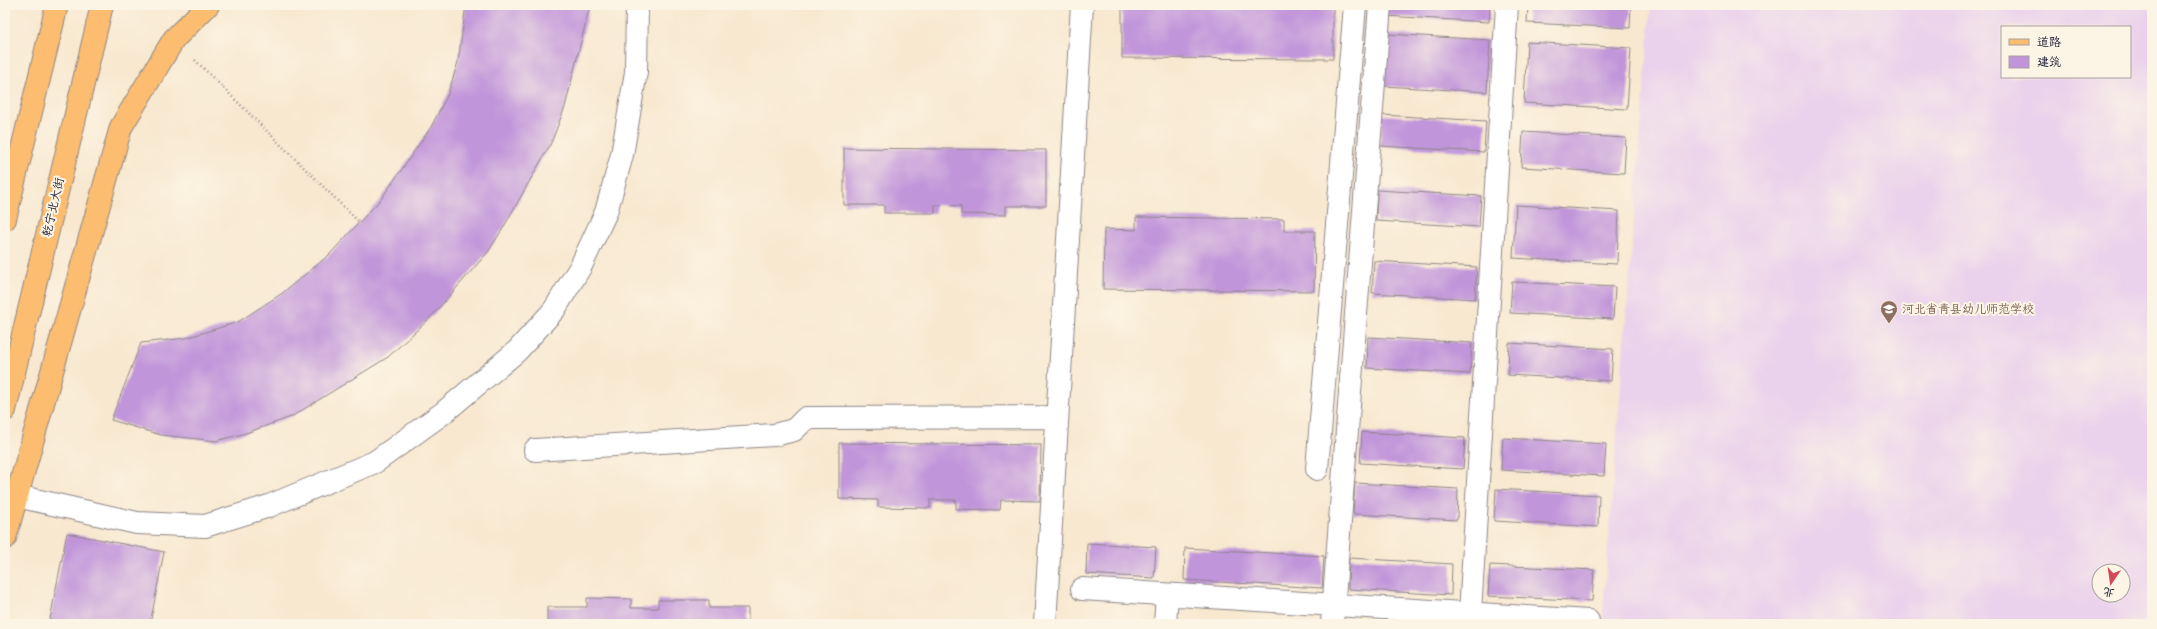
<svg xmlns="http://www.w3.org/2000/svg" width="2157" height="629" font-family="'Patrick Hand','LXGW WenKai TC',sans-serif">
	<rect width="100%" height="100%" fill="#fcf5e5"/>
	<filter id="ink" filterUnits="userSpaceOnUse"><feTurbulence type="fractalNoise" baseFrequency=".025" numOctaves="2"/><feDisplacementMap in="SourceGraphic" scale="8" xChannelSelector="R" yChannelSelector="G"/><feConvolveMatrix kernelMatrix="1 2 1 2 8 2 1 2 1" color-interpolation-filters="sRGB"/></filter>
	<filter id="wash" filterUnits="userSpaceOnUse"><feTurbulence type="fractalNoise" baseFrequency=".012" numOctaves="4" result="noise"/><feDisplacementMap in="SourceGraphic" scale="16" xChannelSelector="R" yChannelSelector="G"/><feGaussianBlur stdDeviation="0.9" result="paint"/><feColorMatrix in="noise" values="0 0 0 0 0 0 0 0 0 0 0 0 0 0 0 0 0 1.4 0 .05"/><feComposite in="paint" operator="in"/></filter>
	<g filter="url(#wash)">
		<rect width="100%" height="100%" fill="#f8e8d0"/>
		<path fill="#ead1ec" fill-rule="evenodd" d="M1651 5H2152V624H1602ZM2002 27H2130V77H2002ZM2099 571H2123V595H2099Z"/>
		<g id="blocks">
			<path fill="#c195da" d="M466 5H590L565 107 551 143 502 230 488 252 430 318 388 357 291 417 246 433 216 441 161 435 111 420 141 343 186 338 238 322 281 294 329 255 381 199 431 127 448 94 458 62Z
				M1122 5H1333V59L1122 58Z
				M1386 5H1490L1489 22 1385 16Z
				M1528 5H1631L1630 28 1527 23Z
				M1386 34 1490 40 1487 92 1383 86Z
				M1527 42 1631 48 1627 109 1524 103Z
				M1382 115 1486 121 1484 152 1380 146Z
				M1523 132 1626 138 1624 173 1521 167Z
				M844 148 1046 150V206H1006V215L961 214V206L935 205V213H884V205H844Z
				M1377 190 1481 196 1479 227 1376 221Z
				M1516 205 1619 211 1617 264 1513 258Z
				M1136 217 1284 219V231H1315L1314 291 1103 289 1104 229 1136 230Z
				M1374 261 1477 267 1475 299 1372 293Z
				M1512 282 1615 287 1613 319 1510 313Z
				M1368 337 1472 343 1470 374 1367 368Z
				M1509 343 1613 349 1611 381 1508 375Z
				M1362 432 1465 438 1463 469 1360 463Z
				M1503 438 1606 444 1604 476 1501 470Z
				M839 443 1041 445 1040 501 1001 500 1000 510 956 509V500H930V508L878 507V500L839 499Z
				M1355 483 1458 489 1457 520 1353 514Z
				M1496 489 1599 495 1598 527 1494 521Z
				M67 533 164 552 150 624H49Z
				M1087 543 1156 547 1154 578 1086 574Z
				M1185 548 1324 556 1322 588 1184 580Z
				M1349 558 1452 564 1451 595 1348 589Z
				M1490 565 1594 570 1592 601 1488 596Z
				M587 598 631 599V608H658V600H709V608H748V624H547V607H587Z"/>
		</g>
	</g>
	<g filter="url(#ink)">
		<use href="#blocks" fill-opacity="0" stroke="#8d8586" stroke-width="1"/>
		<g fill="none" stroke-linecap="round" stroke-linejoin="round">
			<g stroke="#8d8586" stroke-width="24">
				<path id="minor" d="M535 450 774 435 794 430 806 418 1057 417
					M1317 469 1355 5
					M17 496 137 523 205 526 269 506 375 462 443 413 517 351 554 310 581 266 606 212 622 155 636 72 637 5
					M1082 589 1588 621
					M1470 613 1507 5
					M1045 624 1082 5
					M1165 624 1167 595
					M1332 624 1380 5"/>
			</g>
			<g stroke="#8d8586" stroke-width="24">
				<path id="major" d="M5 219 57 5
					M5 410 102 5
					M5 538 121 127 174 39 208 5"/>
			</g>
			<path stroke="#8d8586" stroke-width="2.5" stroke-dasharray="1 3" stroke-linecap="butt" d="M195 60 358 221"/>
			<use href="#minor" stroke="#fff" stroke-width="22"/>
			<use href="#major" stroke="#fcbd6f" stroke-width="22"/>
		</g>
	</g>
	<defs>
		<g id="school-pin" transform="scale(0.9)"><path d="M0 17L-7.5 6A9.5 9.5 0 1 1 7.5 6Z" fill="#8d6e63" stroke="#fcf5e5"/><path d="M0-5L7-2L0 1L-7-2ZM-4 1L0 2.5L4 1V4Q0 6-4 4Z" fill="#fff"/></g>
	</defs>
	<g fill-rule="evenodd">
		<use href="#school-pin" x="1889" y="309"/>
	</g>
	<g text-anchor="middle" stroke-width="4" stroke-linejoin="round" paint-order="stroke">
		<g font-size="12" fill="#22223b" stroke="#fcf5e5">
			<text transform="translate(53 207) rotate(-77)" y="4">乾宁北大街</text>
		</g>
		<g font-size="12" fill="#785e54" stroke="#fcf5e5" text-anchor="start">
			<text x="1902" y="313">河北省青县幼儿师范学校</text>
		</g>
	</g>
	<rect width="2157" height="629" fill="none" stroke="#fcf5e5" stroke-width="20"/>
	<rect x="2001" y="26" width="130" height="52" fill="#fcf5e5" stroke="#a5a1a1"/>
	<rect x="2009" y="39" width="20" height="6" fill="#fcbd6f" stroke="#a5a1a1"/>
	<text x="2037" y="46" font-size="12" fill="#22223b">道路</text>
	<rect x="2009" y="56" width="20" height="12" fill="#c195da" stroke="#a5a1a1"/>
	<text x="2037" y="66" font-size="12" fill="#22223b">建筑</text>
	<g transform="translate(2111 583) rotate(193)"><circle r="19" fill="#fcf5e5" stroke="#a5a1a1"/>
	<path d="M0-3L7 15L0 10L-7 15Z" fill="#d1495b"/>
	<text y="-6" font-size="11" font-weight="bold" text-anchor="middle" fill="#22223b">北</text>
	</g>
</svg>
